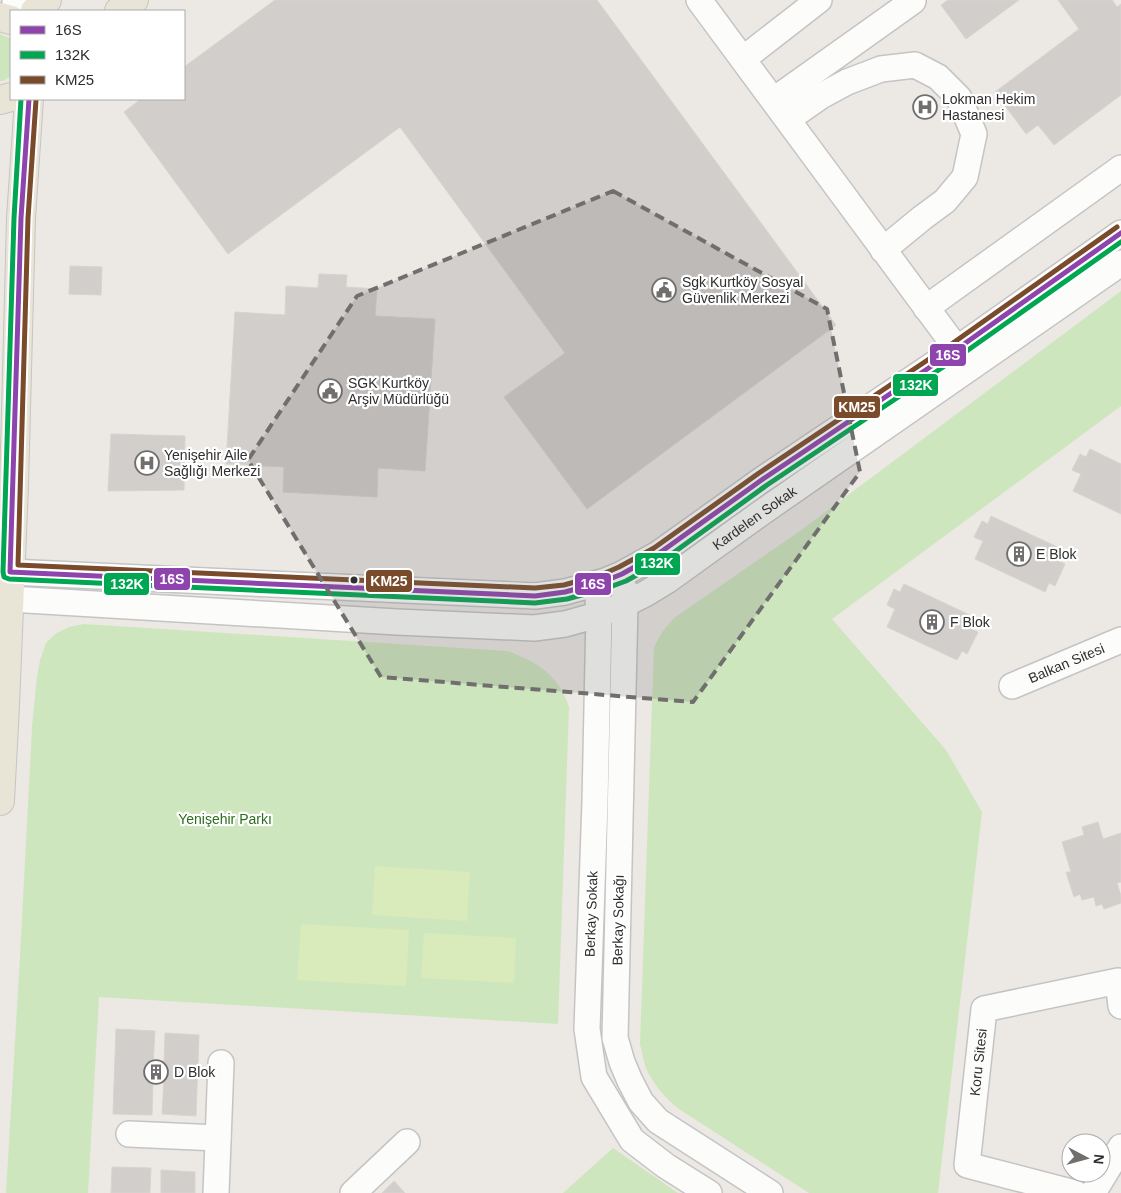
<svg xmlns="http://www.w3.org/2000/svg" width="1121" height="1193" font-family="Arial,sans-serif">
	<rect width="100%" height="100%" fill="#ece8e4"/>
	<path fill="#cee6be" d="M0 34 11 39V76L3 81H0Z
		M1121 291V406L832 619 946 750 982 812 938 1193H809L679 1109C665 1098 653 1084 646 1068 643 1060 642 1052 640 1044L654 647 662 632 674 618 800 531Z
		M84 624 507 651C537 662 559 675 569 707L558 1024 99 997 88 1193H6L20 957 32 727 37 677 40 660 46 643 55 634 69 627Z
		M613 1148 678 1193H563Z"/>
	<path fill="#d9eabb" d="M375 866 470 872 467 921 372 915Z
		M301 924 409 930 406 986 297 980Z
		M424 933 516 938 514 983 421 978Z"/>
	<path fill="#d1cecb" stroke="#d7d4d0" d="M275 0H597L836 325 587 509 504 397 565 353 400 127 228 254 124 112 141 99H184V67Z
		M948 0H1019L966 39 941 5Z
		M1058 0H1112L1117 7 1121 4V95L1054 145 1038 125 1026 134 995 92 1079 29Z
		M70 266 102 267 101 295 69 294Z
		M319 274 347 275 346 287 377 289 375 316 435 319 425 471 378 468 377 497 283 492 284 467 226 464 235 312 285 315 286 286 318 288Z
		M111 434 185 436 184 490 108 491Z
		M1090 449 1121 464V514L1073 491 1081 474 1072 470 1080 454 1086 457Z
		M991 516 1064 550 1059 561 1065 564 1055 586 1049 583 1045 592 975 559 983 541 974 537 982 521 988 524Z
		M904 584 976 618 971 629 978 632 967 654 962 651 957 660 887 627 895 609 887 605 894 589 900 592Z
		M1098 822 1103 839 1121 833V882L1117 883 1121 896V903L1104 909 1102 904 1096 906 1094 897 1082 900 1080 894 1074 897 1066 872H1071L1062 842 1084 835 1082 827Z
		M116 1029 155 1031 153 1064H164L165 1033 199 1035 196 1116 162 1114 164 1080H153L152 1115 113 1114Z
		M112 1167 151 1168 150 1193H111Z
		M161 1170 195 1172V1193H161Z
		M394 1181 405 1193H382Z"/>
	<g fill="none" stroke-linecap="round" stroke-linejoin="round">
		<g stroke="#c5c4c5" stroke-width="28">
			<g id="minor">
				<path d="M15 0 16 11"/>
				<path d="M699 0C786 116 870 233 957 349"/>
				<path d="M743 59 819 0"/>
				<path d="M774 100 913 1"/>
				<path d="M788 119 821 96 847 82 881 69 915 65 938 77 959 98 974 134 965 177 945 201 922 218 883 250"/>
				<path d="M926 308 1121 168"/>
				<path d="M10 572 535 596 565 592 605 581 622 574 658 554 763 479 957 349 1121 233"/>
				<path d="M624 588 625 604 615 1038 622 1062 630 1081 641 1102 658 1121 770 1193"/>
				<path d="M598 598 599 614 595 802 587 1029 594 1077 632 1140 666 1166 709 1193"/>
				<path id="s1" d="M10 599 397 622 534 628 565 624 590 617 619 607 645 594 668 580 761 513 1121 263"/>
				<path id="s2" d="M1012 686 1121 640"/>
				<path d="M129 1134 218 1138"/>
				<path d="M216 1193 221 1063"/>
				<path d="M353 1193 407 1142"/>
				<path id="s3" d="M1075 1193 967 1165 984 1009 1118 981 1121 1006"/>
				<path d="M1093 1193 1121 1147"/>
			</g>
		</g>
		<g stroke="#c6c5c4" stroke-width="30">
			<path id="major" d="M35 11 47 0
				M119 11 134 0
				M0 17 11 20
				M0 100 11 97
				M0 801 5 706 14 486 21 218 29 99"/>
		</g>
		<use href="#minor" stroke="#fcfcfb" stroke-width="25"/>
		<use href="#major" stroke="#e8e4d6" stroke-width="28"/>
		<g stroke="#fff" stroke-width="9">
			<path id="bus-1" d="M29 99 21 218 10 572 535 596 565 592 605 581 622 574 658 554 763 479 957 349 1121 233"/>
		</g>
		<g stroke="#fff" stroke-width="9">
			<path id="bus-2" d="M21 99 14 218 3 572 4 577 9 579 535 603 567 599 607 588 626 581 662 561 767 485 961 355 1121 242"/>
		</g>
		<g stroke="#fff" stroke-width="9">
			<path id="bus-3" d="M36 100 28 218 18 565 535 588 564 585 603 574 619 567 654 548 759 473 953 343 1117 227"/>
		</g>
		<use href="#bus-1" stroke="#8e44ad" stroke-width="5"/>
		<use href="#bus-2" stroke="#00a651" stroke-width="5"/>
		<use href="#bus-3" stroke="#7a4b2a" stroke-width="5"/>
	</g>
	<path fill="#706f6e" fill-opacity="0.2" stroke="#706f6e" stroke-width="4" stroke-dasharray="10 6" stroke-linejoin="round" d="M613 191 827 309 860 472 693 702 381 677 248 460 357 296Z"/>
	<defs>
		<g id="hospital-ring" transform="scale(1.25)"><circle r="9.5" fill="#fff" stroke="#706f6e" stroke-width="1.5"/><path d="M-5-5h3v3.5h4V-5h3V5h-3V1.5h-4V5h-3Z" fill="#706f6e"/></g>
		<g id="civic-ring" transform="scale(1.25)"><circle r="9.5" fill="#fff" stroke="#706f6e" stroke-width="1.5"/><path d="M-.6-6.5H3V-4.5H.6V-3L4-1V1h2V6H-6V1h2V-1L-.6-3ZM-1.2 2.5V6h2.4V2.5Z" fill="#706f6e"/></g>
		<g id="building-ring" transform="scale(1.25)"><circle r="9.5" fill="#fff" stroke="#706f6e" stroke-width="1.5"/><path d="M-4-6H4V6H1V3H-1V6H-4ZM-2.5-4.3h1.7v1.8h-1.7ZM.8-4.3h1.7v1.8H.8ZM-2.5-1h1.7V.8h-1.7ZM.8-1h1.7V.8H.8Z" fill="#706f6e"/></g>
	</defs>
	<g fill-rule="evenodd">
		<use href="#hospital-ring" x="925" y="107"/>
		<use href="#civic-ring" x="664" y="290"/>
		<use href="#civic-ring" x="330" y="391"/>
		<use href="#hospital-ring" x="147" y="463"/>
		<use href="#building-ring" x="1019" y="554"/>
		<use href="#building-ring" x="932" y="622"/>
		<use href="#building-ring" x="156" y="1072"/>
	</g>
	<circle fill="#2e2e2e" stroke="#fff" stroke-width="2" cx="354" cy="580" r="4.5"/>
	<g text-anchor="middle" stroke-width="4.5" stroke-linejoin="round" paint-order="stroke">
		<g font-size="14" fill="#2e2e2e" stroke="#fff" text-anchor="start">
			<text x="942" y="104">Lokman Hekim<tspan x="942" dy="16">Hastanesi</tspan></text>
			<text x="682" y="287">Sgk Kurtköy Sosyal<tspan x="682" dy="16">Güvenlik Merkezi</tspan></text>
			<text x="348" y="388">SGK Kurtköy<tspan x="348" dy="16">Arşiv Müdürlüğü</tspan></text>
			<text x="164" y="460">Yenişehir Aile<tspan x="164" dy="16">Sağlığı Merkezi</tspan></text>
			<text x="1036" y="559">E Blok</text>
			<text x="950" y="627">F Blok</text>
			<text x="174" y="1077">D Blok</text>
		</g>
		<g font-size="14" fill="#2e2e2e" stroke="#fff">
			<text dy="5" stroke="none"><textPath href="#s1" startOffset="775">Kardelen Sokak</textPath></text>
			<text dy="5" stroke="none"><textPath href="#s2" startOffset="59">Balkan Sitesi</textPath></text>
			<text transform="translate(591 914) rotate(-88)" y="5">Berkay Sokak</text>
			<text transform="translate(618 920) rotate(-89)" y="5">Berkay Sokağı</text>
			<text dy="5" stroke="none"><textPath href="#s3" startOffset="215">Koru Sitesi</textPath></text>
		</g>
		<g font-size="14" fill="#2c6e1b" stroke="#fff">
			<text x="225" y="824">Yenişehir Parkı</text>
		</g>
	</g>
	<g stroke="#fff" stroke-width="2">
		<rect x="929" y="343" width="38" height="24" rx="5" fill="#8e44ad"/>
		<rect x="892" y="373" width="47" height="24" rx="5" fill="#00a651"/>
		<rect x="833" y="395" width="48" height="24" rx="5" fill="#7a4b2a"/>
		<rect x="634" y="552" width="47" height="24" rx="5" fill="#00a651"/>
		<rect x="153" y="567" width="38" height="24" rx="5" fill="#8e44ad"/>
		<rect x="365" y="569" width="48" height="24" rx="5" fill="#7a4b2a"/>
		<rect x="574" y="572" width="38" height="24" rx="5" fill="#8e44ad"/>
		<rect x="103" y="572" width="47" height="24" rx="5" fill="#00a651"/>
	</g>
	<g font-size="14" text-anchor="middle" font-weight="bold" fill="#fff">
		<text x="948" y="360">16S</text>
		<text x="916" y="390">132K</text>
		<text x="857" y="412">KM25</text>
		<text x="657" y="568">132K</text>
		<text x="172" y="584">16S</text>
		<text x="389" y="586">KM25</text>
		<text x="593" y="589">16S</text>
		<text x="127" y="589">132K</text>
	</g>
	<rect x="10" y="10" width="175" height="90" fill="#ffffff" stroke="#ababab"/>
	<rect x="20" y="26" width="25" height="8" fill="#8e44ad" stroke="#ababab"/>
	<text x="55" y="35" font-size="15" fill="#2e2e2e">16S</text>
	<rect x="20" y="51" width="25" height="8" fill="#00a651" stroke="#ababab"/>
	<text x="55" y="60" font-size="15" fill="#2e2e2e">132K</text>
	<rect x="20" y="76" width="25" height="8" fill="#7a4b2a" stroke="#ababab"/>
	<text x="55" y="85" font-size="15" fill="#2e2e2e">KM25</text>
	<g transform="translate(1086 1158) rotate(96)"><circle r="24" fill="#ffffff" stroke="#ababab"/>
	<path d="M0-4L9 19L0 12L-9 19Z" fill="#706f6e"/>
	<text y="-8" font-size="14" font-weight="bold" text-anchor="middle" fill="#2e2e2e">N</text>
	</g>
</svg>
